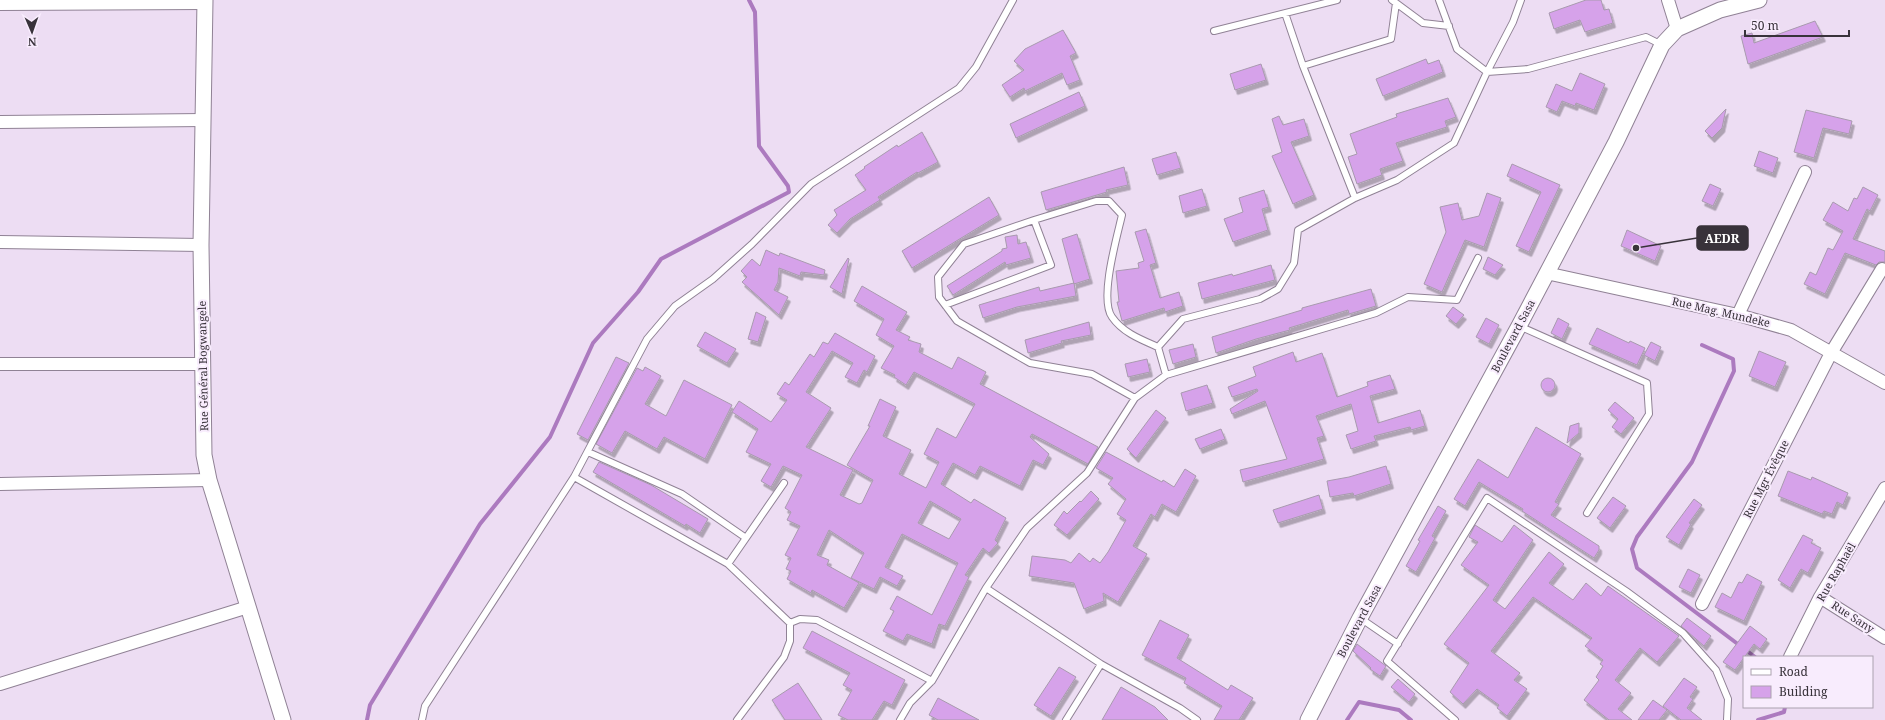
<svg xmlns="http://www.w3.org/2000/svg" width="1885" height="720" font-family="'Noto Serif',serif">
	<defs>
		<filter id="shadow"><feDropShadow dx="2.5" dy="4.5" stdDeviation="0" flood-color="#0004"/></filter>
	</defs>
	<rect width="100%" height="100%" fill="#edddf3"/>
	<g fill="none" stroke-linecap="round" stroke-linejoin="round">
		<path stroke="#ac7abf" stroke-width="4" d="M1702 345 1733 359 1734 371 1692 462 1637 537 1632 549 1637 568 1755 657
			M367 720 370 705 480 524 550 437 593 343 638 292 661 259 789 192 788 186 759 146 755 12 749 0
			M1347 720 1359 702 1399 710 1411 720
			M1758 720 1784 712 1785 707"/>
	</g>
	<path fill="#d6a2ea" stroke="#a89aae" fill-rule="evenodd" filter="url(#shadow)" d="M1586 0H1601L1604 10 1609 9 1613 23 1585 32 1580 20 1554 29 1549 13Z
		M1815 21 1823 37 1748 64 1741 36 1752 33 1754 43Z
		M1063 30 1076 53 1070 56 1080 80 1067 85 1062 73 1025 91 1024 88 1010 97 1002 85 1024 70 1014 61 1025 49Z
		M1426 59 1428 64 1439 60 1443 72 1383 96 1376 79Z
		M1261 64 1266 80 1235 90 1230 74Z
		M1580 73 1605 84 1594 110 1576 103 1575 106 1562 101 1557 112 1546 107 1556 84 1572 91Z
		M1079 92 1085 106 1016 138 1010 124Z
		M1448 98 1456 117 1445 121 1447 127 1396 143 1403 161 1380 169 1382 175 1357 184 1348 157 1357 154 1350 134 1397 117 1396 114Z
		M1726 109 1722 128 1712 138 1705 131Z
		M1806 110 1852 121 1849 134 1823 128 1814 158 1794 152Z
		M1279 116 1283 125 1304 119 1309 136 1291 142 1314 195 1293 204 1272 156 1282 152 1272 119Z
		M922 132 938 162 918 173 917 172 878 197 880 200 850 219 837 233 828 225 837 215 834 210 866 190 855 175 865 168 864 167 897 145 898 147Z
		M1759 151 1778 158 1773 173 1754 166Z
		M1176 152 1181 168 1157 175 1152 159Z
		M1512 164 1560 185 1529 252 1516 246 1541 192 1507 176Z
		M1124 167 1128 185 1106 190 1107 192 1046 210 1041 192Z
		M1710 184 1721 189 1713 206 1702 201Z
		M1863 187 1878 195 1870 211 1867 209 1853 239 1885 251V262H1879L1876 265 1845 253 1825 294 1804 284 1810 272 1816 275 1828 248 1833 250 1843 231 1823 220 1833 202 1848 211 1854 198 1857 199Z
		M1202 189 1207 206 1183 213 1179 196Z
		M1264 190 1269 207 1262 209 1268 230 1233 242 1224 219 1243 212 1239 198Z
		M1487 193 1501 198 1484 247 1465 240 1442 292 1424 284 1446 232 1440 207 1458 203 1462 220 1479 216Z
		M989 197 999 215 912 268 902 251Z
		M1146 229 1156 263 1150 265 1160 298 1179 292 1183 306 1165 312 1164 308 1122 321 1117 302H1119L1116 271 1139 268 1138 263 1144 261 1135 232Z
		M1627 230 1661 246 1655 261 1621 246Z
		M1077 234 1090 279 1074 284 1062 239Z
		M1017 235 1018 244 1026 242 1031 258 1006 265 1005 262 953 295 947 286 1002 251V249L1007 248 1005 237Z
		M766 250 779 256 780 253 825 270 824 275 801 272 800 276 779 268 778 282 774 290 788 297 779 315 742 282 747 277 741 271 752 259 760 266Z
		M1488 257 1503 265 1495 275 1483 269Z
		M848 258 849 259 842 294 830 287Z
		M1271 265 1275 280 1202 299 1198 283 1232 274 1233 276Z
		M1074 283 1076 296 1017 307 983 318 979 305 1039 287 1040 291Z
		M862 286 907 312 896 330 910 337 908 340 921 344 919 352 952 369 958 357 986 372 980 384 1098 447 1088 464 1032 434 1030 437 1049 454 1043 465 1033 460 1020 486 980 466 975 475 953 463 941 484 971 503 974 499 1006 518 995 540 998 543 989 553 983 548 965 575 969 577 945 626 939 624 932 644 907 634 903 641 883 631 894 611 890 609 897 596 932 615 958 563 902 534 885 567 903 576 897 586 880 577 874 589 851 578 864 553 829 530 817 555 829 560 827 565 859 583 844 608 812 590 811 593 787 579 791 571 786 569 791 558 785 555 800 526 787 520 791 512 785 508 802 475 783 466 771 487 761 481 771 464 746 452 758 429 732 412 739 401 771 422 787 400 777 394 785 382 789 385 810 354 814 357 823 342 828 344 835 333 875 356 867 372 864 370 857 383 845 377 853 363 832 351 806 392 831 408 806 447 853 470 840 495 859 504 862 503 873 480 847 465 870 426H868L880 399 896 407 883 436 911 450 899 474 926 488 939 462 924 454 937 428 956 438 975 404 914 372 906 385 894 377 895 375 881 368 894 346 876 335 884 319 854 301ZM930 501 961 519 949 539 918 523Z
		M1371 289 1376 306 1349 314 1348 310 1289 328 1290 330 1256 339 1216 353 1212 337 1302 310V308Z
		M1453 307 1464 315 1456 324 1446 316Z
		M756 312 766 317 758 342 748 339Z
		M1486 318 1499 325 1489 344 1476 337Z
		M1558 318 1569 324 1562 339 1551 333Z
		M1089 322 1091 335 1061 341 1062 343 1028 353 1025 340Z
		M1597 328 1629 343 1630 341 1645 348 1637 365 1589 344Z
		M705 332 736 349 727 363 697 346Z
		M1651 342 1661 347 1655 361 1644 355Z
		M1193 344 1196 357 1173 364 1169 350Z
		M1759 351 1786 362 1775 387 1749 376Z
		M1293 352 1296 362 1322 353 1337 397 1368 386 1367 382 1390 375 1395 389 1370 396 1378 423 1420 410 1425 426 1411 430 1410 427 1374 436 1376 441 1351 449 1346 435 1358 431 1351 404 1316 416 1324 436 1317 438 1324 459 1243 482 1240 470 1287 459 1265 401 1232 414 1230 409 1258 391 1257 389 1232 397 1228 387 1256 376 1253 367Z
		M616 357 629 363 588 440 577 434Z
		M1147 359 1150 372 1128 377 1125 364Z
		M645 367 661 376 645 404 666 416 684 380 732 405 705 459 664 437 657 449 625 431 612 453 596 444 637 368 643 371Z
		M1541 385a7 7 0 1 1 14 0a7 7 0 1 1-14 0Z
		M1207 385 1213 403 1186 411 1181 393Z
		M1615 402 1634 418 1621 434 1612 427 1618 419 1608 410Z
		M1156 410 1166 418 1136 458 1127 449Z
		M1579 423V433L1567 443 1570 426Z
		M1536 427 1581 454 1555 502 1559 504 1551 515 1599 546V550L1594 558 1522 511 1523 509 1479 482 1465 506 1454 499 1478 459 1508 478Z
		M1221 429 1225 439 1200 449 1195 439Z
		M1106 452 1162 482 1163 480 1174 487 1185 469 1196 476 1176 512 1162 504 1155 517 1151 514 1133 546 1147 554 1118 602 1103 593 1104 601 1084 609 1074 583 1029 576 1032 556 1065 560 1071 563 1079 553 1090 562 1093 558 1100 563 1108 552 1126 520 1117 514 1126 499 1108 484 1113 478 1096 468Z
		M599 462 651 485 708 519 700 533 686 524 685 526 593 472Z
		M1386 466 1391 484 1354 496 1353 493 1330 497 1327 481 1349 477Z
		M1788 471 1811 480 1812 477 1848 493 1843 505 1837 502 1832 514 1824 511 1822 514 1778 496Z
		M1091 491 1099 499 1067 535 1054 525 1064 511 1067 514 1080 501 1081 502Z
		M1319 495 1323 509 1278 523 1273 510Z
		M1613 497 1626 506 1610 528 1597 518Z
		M1694 499 1702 505 1689 523 1691 524 1679 545 1666 537Z
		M1438 506 1446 511 1432 536 1435 538 1416 572 1406 566 1420 541 1418 540Z
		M1475 525 1502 542 1514 525 1533 540 1493 600 1505 609 1549 552 1564 564 1549 583 1573 600 1586 583 1601 596 1608 586 1679 636 1657 662 1640 648 1615 680 1631 693 1618 709 1632 720H1609L1584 700 1599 680 1596 677 1603 666 1600 664 1603 660 1585 646 1592 638 1533 597 1491 651 1520 673 1514 680 1527 689 1507 716 1497 708 1499 705 1477 689 1463 704 1450 692 1469 663 1444 644 1489 585 1461 565 1478 542 1469 537Z
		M1803 535 1813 540 1811 543 1821 548 1808 573 1801 569 1790 588 1778 580Z
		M1688 569 1700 575 1691 593 1679 587Z
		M1747 574 1762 582 1744 621 1715 607 1722 593 1731 598 1739 582 1742 583Z
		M1687 618 1711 636 1704 646 1681 626Z
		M1160 620 1189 635 1177 658 1228 690 1231 685 1253 698 1239 720H1214L1222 706 1184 683 1186 678 1142 655Z
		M1750 626 1767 639 1760 649 1754 644 1735 670 1723 662Z
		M812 631 905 680 892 705 884 701 872 720H848L838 715 852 690 843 685 850 673 803 648Z
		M1357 644 1386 666 1380 676 1370 669 1371 668 1353 651Z
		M1059 667 1076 677 1051 716 1034 705Z
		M1684 678 1697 687 1690 697 1693 699 1687 708 1702 720H1681L1663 706Z
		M1398 679 1415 694 1409 702 1391 687Z
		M798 683 822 720H785L772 700Z
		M1121 687 1155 707 1168 720H1102Z
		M938 698 979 720H938L929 715Z
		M1653 700 1667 710 1659 720H1638Z"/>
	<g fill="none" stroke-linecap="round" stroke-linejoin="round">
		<g stroke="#908295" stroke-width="8">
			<path id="service" d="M1392 0 1423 23 1449 26
				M1439 0 1457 49 1487 72 1528 69 1646 37 1662 45
				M1285 13 1303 66 1355 198
				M1214 31 1337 0
				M1303 66 1391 39 1396 3
				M945 305 1051 265 1034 220
				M1519 326 1647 383 1649 414 1587 513
				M1166 375 1158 347 1183 319 1260 299 1278 289 1294 263 1298 230 1355 198 1397 180 1454 143 1487 72 1513 22 1521 0
				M1135 398 1092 374 1030 363 957 321 939 297 938 277 964 244 1034 220 1096 201H1109L1122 215C1117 237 1099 299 1112 317 1123 333 1142 340 1158 347
				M588 452 682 494 746 538
				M574 477 728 564 790 623
				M728 564 784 483
				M986 588 1101 664 1180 708 1197 720
				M1360 618 1398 644
				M422 720 425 706 574 477 647 339 675 306 713 279 752 244 811 184 959 88 976 67 1013 0
				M737 720 784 657 790 641V623L800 619 817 620 932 681
				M900 720 910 703 932 681 986 588 1027 528 1087 473 1135 398 1166 375 1376 313 1408 297 1457 300 1478 258
				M1066 720 1101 664
				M1455 720 1387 661 1487 498 1626 591 1683 633 1716 670 1728 699 1727 720"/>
		</g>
		<g stroke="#908295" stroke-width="14">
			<path id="minor" d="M1668 0 1677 29
				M0 4 205 3
				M0 122 204 120
				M0 242 201 245
				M1546 273 1738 315 1791 330 1885 383
				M1738 315 1805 172
				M0 364H203
				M0 484 209 480
				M1820 597 1885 638
				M1702 604 1831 353 1882 269
				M1790 657 1820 597 1885 488
				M0 684 248 607"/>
		</g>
		<g stroke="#908295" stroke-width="17">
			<path id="tertiary" d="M205 0 201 245 204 455 209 480 283 720
				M1308 720 1360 618 1519 326 1616 142 1662 45 1677 29 1720 10 1759 0"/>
		</g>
		<use href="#service" stroke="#fff" stroke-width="6"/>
		<use href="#minor" stroke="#fff" stroke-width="12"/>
		<use href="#tertiary" stroke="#fff" stroke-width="15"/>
	</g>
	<g text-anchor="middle" stroke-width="4" stroke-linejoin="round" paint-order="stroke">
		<g font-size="11" fill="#38323a" stroke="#f8ecfd">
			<text transform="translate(1721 312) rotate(13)" y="4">Rue Mag. Mundeke</text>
			<text transform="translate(1513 336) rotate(-62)" y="4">Boulevard Sasa</text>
			<text transform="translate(203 366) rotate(-91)" y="4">Rue Général Bogwangele</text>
			<text transform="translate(1766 479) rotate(-63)" y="4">Rue Mgr Évêque</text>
			<text transform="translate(1836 572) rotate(-60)" y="4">Rue Raphaël</text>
			<text transform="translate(1853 617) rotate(33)" y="4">Rue Sany</text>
			<text transform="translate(1359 621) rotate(-62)" y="4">Boulevard Sasa</text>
		</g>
	</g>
	<path fill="none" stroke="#38323a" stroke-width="1.5" d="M1636 248L1697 238"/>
	<circle fill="#38323a" stroke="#f8ecfd" stroke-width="1.5" cx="1636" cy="248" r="4"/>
	<rect fill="#38323a" stroke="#38323a" stroke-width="1.5" x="1697" y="226" width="51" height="24" rx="4"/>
	<g font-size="12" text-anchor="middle" font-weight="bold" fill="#fff">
		<text x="1722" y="243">AEDR</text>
	</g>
	<rect x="1743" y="656" width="130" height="52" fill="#f8ecfd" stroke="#aba2af"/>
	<rect x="1751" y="669" width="20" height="6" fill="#ffffff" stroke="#aba2af"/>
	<text x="1779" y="676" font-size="12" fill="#38323a">Road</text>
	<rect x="1751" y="686" width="20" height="12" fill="#d6a2ea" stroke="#aba2af"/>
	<text x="1779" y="696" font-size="12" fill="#38323a">Building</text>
	<g transform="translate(32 32) rotate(178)" stroke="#f8ecfd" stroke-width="3" paint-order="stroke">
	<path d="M0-3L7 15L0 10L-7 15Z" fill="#38323a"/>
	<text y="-6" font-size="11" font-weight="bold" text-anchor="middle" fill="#38323a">N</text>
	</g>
	<path d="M1745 30v6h104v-6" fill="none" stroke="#38323a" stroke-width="2"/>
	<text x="1751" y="30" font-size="12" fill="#38323a" stroke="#f8ecfd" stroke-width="3" paint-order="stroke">50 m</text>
</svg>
